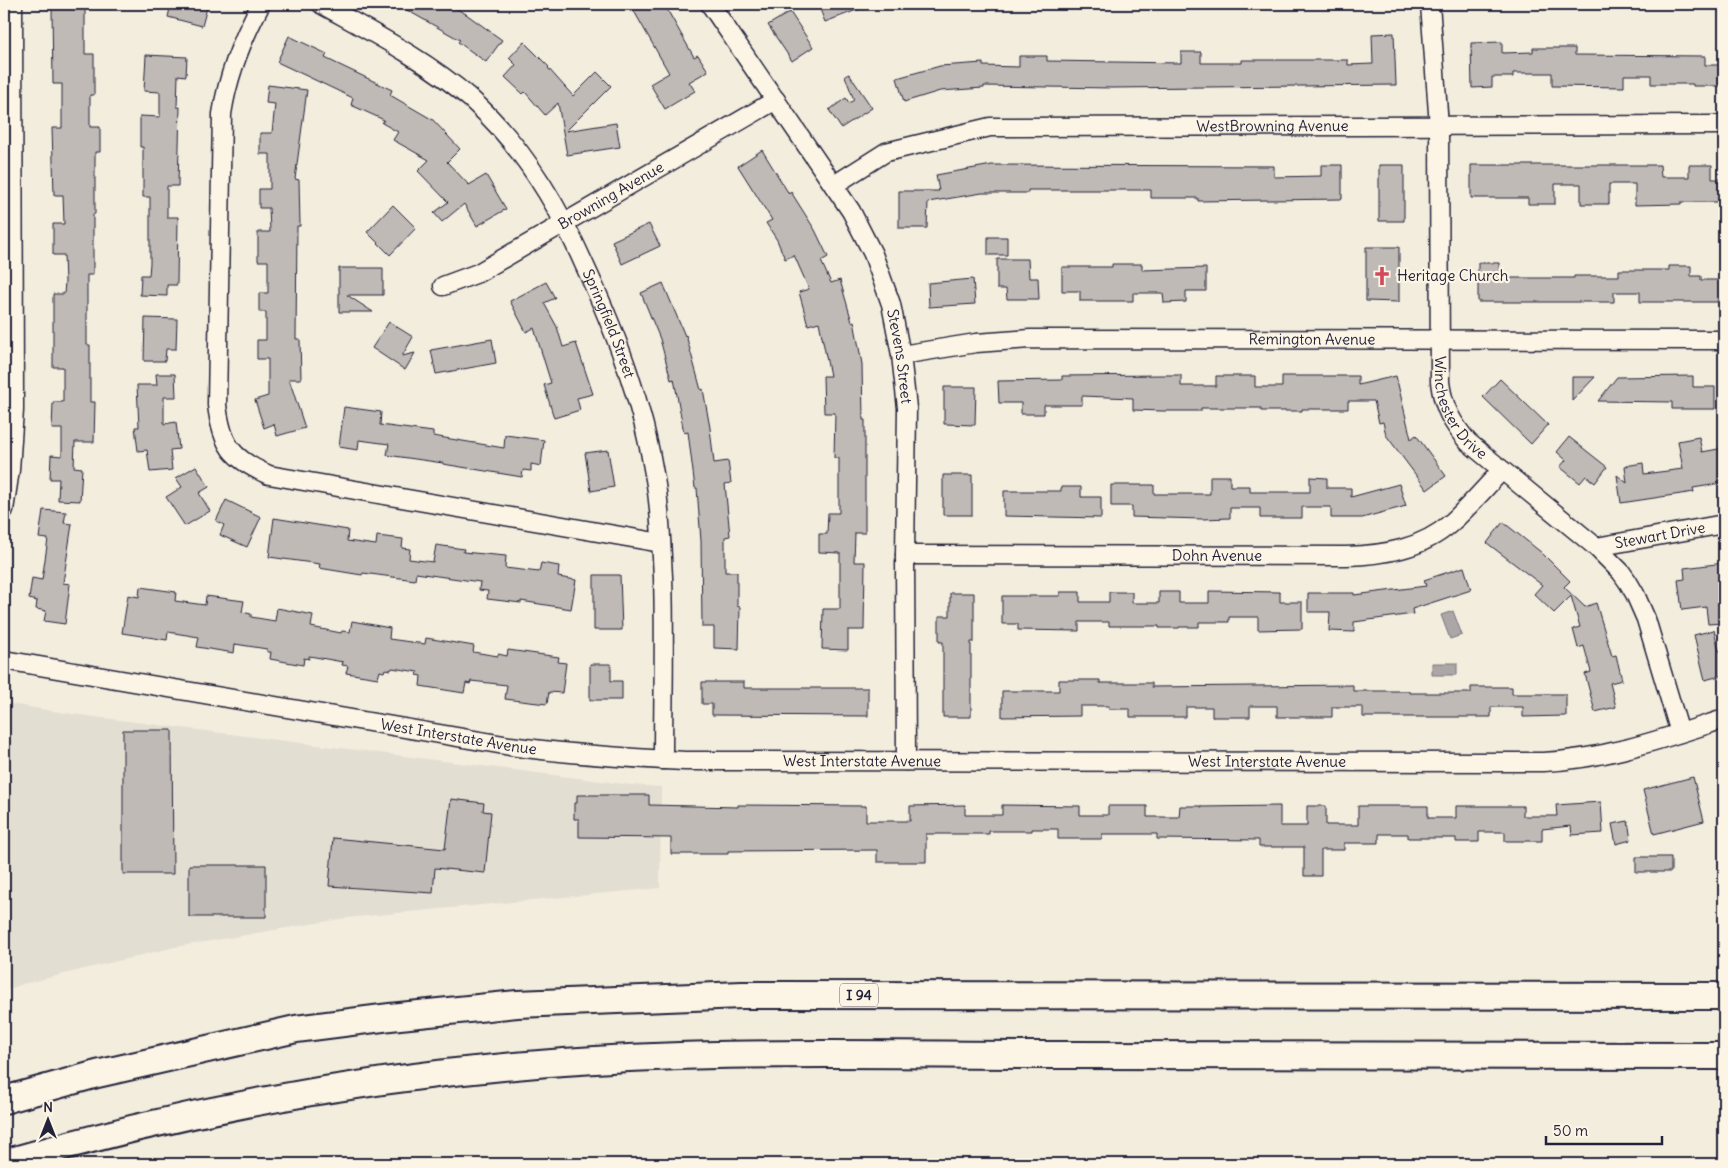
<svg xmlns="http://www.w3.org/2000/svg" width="1728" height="1168" font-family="Delius,sans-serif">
	<rect width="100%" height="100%" fill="#f3edde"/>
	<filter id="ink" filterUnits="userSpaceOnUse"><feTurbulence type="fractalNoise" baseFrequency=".02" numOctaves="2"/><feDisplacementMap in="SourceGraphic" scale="10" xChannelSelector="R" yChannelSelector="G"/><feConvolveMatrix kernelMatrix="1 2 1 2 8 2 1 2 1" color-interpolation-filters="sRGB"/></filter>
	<g filter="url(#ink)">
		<path fill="#e3ded2" d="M4 703 72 714 632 785 661 787 660 888 346 918 175 947 23 984 4 991Z"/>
		<path fill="#aca7a6" stroke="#75727b" d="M1453 611 1462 635 1450 639 1441 615Z
			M1432 663H1457V675H1432Z"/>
		<path fill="#bfbab6" stroke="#22223b" d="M61 4H85V54H94V95H90V127H100V152H95V214H93V275H87V345H90V402H95L94 442H75L74 467 82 468 80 501 58 500 59 479H50L51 455 62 456V429H52L53 402H63V367H53V294H64L65 282 64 255H53V224H64L63 195H54L52 128H62V84H53L52 8H61Z
			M171 4H208L202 26 168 17Z
			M396 4H448L466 14 502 40 486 62 458 42 460 40Z
			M630 4H664L694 57 698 55 708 71 689 82 695 91 665 109 650 84 669 73Z
			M818 4H869L870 5 825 22Z
			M790 12 813 47 792 61 768 25Z
			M1394 33 1396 85 1112 88 984 86V88L940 91 904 102 897 78 940 66 983 63V66L1019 67V56H1047V61L1181 63V52H1201V63H1242V60H1348V65L1373 64 1372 34Z
			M289 36 327 54 325 58 392 90 390 95 433 120 460 149 447 162 469 185 486 175 506 209 477 226 464 204 442 222 434 213 448 202 418 171 429 160 393 140 398 132 382 123 384 120 351 105 353 98 277 62Z
			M524 42 549 67 548 68 573 96 597 72 611 86 566 131 616 123 620 147 567 155 558 103 545 115 525 92 523 94 505 77 516 65 509 58Z
			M1502 42V53L1533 52V48H1575V55L1705 56V65H1724V86H1693V84H1651V75H1624V87L1552 86V73H1513V77H1492V87L1472 88 1471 43Z
			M146 55 187 57 186 76 178 75 177 107H180L178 186H167V217H178L177 285H167V296L140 295 141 275H149L150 263V197H143V147H140V116L160 117V92L144 91Z
			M849 74 872 108 841 128 829 110 846 98 849 103 854 100 845 76Z
			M268 85 307 90 295 179 299 180 300 226H297L296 339H300L301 379H289L305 428 277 436 274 424 264 428 255 400 268 396V359H257V340H266V312H259V293H268V261H258V232H270L269 208H259V189H270V154H260V133H272L275 104 266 103Z
			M762 150 789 194 791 192 815 230 828 257 821 261 831 283 840 280 852 322 854 321 862 364 863 420H865V533H855L854 562H865L864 630H848V650L822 649 823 609H840V553L819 552V534H827L828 513H839V458H834L835 413H824L823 376H830L819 322 808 325 799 292 809 289 794 255 785 259 777 240 766 223 772 220 738 166Z
			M992 165 1274 166V177L1321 176V165H1342V199L1198 201V198H1151V190H1028V193H982L928 202 927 228H899V191H939L936 175Z
			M1379 165H1404V221H1379Z
			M1471 165H1660L1661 177H1689V165H1712V179H1724V202H1681V204L1635 205V184H1609V204H1581V184H1555V204H1528V198H1471Z
			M393 205 416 228 390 255 367 232Z
			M649 224 660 246 622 264 612 241Z
			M988 237H1007V255H988Z
			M1366 247H1399V302L1366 301Z
			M997 259H1028L1029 278H1038L1039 299H1007L1006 289H997Z
			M1478 263H1499V278H1574V276H1619V270H1669V266H1691V276H1701V280H1724V302H1640V292H1614V302H1478Z
			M1112 264H1142V270L1206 268V291H1186V302L1164 303 1163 293H1133V301H1080V291H1062V267H1112Z
			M339 268H383V295H347L373 312H339Z
			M973 279 975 304 929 307 928 283Z
			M546 282 555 298 544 303 557 327 563 347 576 343 593 394 577 398 580 410 554 418 544 385 551 383 534 328 526 332 510 301Z
			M663 283 685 336 686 335 701 390 703 389 710 428 714 463 728 461 731 483 725 484 730 536 725 537V572H737V606L740 607 739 649 714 648V627H702L701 541 697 488H695L688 432 684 433 674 379 671 380 660 339 641 293Z
			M145 318 177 319 176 349H166L165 361H144Z
			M389 322 413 337 402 356 415 353 405 370 372 348Z
			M492 339 496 363 436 374 431 350Z
			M156 374H175L176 397H164V424L176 422 179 449 170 450 172 470 150 472 147 450 138 451 135 427H139L137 385H157Z
			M1162 375H1181V386H1216V376H1255V387H1282V376H1358V385L1396 376 1411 439 1416 435 1446 476 1427 490 1386 435 1383 422 1379 423 1374 401H1348V409H1302V411H1261V408H1201V411H1162L1133 410V398L1082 396V405H1044V414H1021V403H999L998 381 1062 380V376Z
			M1693 376V387H1715V409H1672V402L1598 401 1617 377Z
			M1572 377H1595L1572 401Z
			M1500 379 1548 425 1531 444 1483 397Z
			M944 387H976L975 425 944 424Z
			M344 407 381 412 380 425 433 432V436L504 448 505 435 544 440 541 466 531 464V471L523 470 522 477 443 464V463L387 455 389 444 359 440 358 450 339 447Z
			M1569 437 1607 467 1595 483 1586 476 1580 483 1560 467 1566 460 1557 452Z
			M1699 437 1702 452 1724 448V483L1693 488 1694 492 1621 503 1617 475 1627 483 1625 466 1643 463 1644 474 1683 469 1678 441Z
			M608 450 614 487 591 491 585 453Z
			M196 466 209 487 199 493 210 511 185 526 166 497 182 487 176 478Z
			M943 475H972V515H943Z
			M1210 476H1230V486H1250V492H1310V477L1327 478V488H1351V497L1399 484 1406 506 1362 518H1331V507H1302V518H1260V508H1230V518L1202 519 1132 517V506H1111V485H1154V494H1210Z
			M1061 487H1081V497H1101V518L1004 516V491H1061Z
			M226 500 261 517 247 547 220 535 224 525 216 521Z
			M43 510 66 512 64 523 72 524 63 583 70 584 65 624 44 621 46 611 36 609 37 601 29 599 32 578 42 580 48 539 39 538Z
			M274 518 348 530 347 541 376 545 377 536 403 539 402 548 410 549 409 559 433 562 436 545 464 549 463 552 506 556 505 568 539 572 541 563 559 566 558 577 576 580 571 609 521 601V603L487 599 488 591 479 590 480 582 416 573 415 580 363 573 362 575 319 568 320 564 269 557Z
			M1503 522 1542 553 1570 581 1564 587 1585 607 1596 603 1612 656 1616 655 1622 680 1610 683 1616 707 1595 712 1585 674 1591 672 1584 646 1578 648 1573 629 1580 627 1571 596 1554 613 1534 594 1542 585 1487 543Z
			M1724 563V623L1708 624 1706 607 1682 610 1678 580 1685 579 1684 568Z
			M1464 567 1471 590 1412 609 1413 614 1354 622V632L1329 631 1330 612H1308V593H1354V595L1426 586 1424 580Z
			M594 575H620L622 630H594Z
			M140 587 176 592 175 601 205 605 206 596 244 601 242 612 251 614V617L275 621 277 608 313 615 311 627 341 633 342 631 350 632 352 621 390 628 389 639 425 644 426 638 474 646 473 652 498 656V654L507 656 508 650 559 657 558 662 566 663 562 693 549 692 547 704 529 702 505 699 507 685 471 681 470 684 466 683 464 693 420 686 421 676 417 675 418 672 392 668 391 670 385 669 384 672 380 671 378 678 346 673 348 666 342 665 343 662 315 657 309 656V659L304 658 303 665 270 659 271 652H267V649L235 644 234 653 197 647 199 637 168 632 167 640 122 633 128 595 139 597Z
			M1209 591 1280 592V602H1302V629L1258 630V617H1229V622H1199V627H1179V628H1159V626H1109V622H1079V631L1018 630V624H1002V596H1060V592H1080V602H1109V592H1132V603H1159V592H1179V603H1209Z
			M950 593H974V642H971V717H943V642H939V616H950Z
			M1714 630 1719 651 1724 650V675L1705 680 1694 635Z
			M590 664H611V681H622V700H590Z
			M1059 680H1100V683H1152V687L1353 685V691H1409V693H1471V687H1512V694H1566V716L1523 717V707H1491V717H1363V707H1332V717H1277V706H1250V717H1212V707H1186V717H1130V709H1109V706H1080V716L1002 717V691H1059Z
			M702 682H744V688H868V716L712 715V704H702Z
			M123 730H172L173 874H123Z
			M1693 777 1704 821 1654 834 1643 790Z
			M577 795H649V805L738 807V805L866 806V821H910V806L965 805V815H1002V805L1080 806V815H1108V806H1147V817H1179L1180 806H1201V807L1280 806V826H1307V806H1326V825H1358V806H1428V818H1456V806H1523V816H1557L1556 805 1601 802 1603 833 1572 835 1571 826 1542 829V841H1505V832H1479V842H1456V838H1408V834H1379V843H1344V850H1321V876H1304V847H1259V840L1157 839V834H1102V839H1058V829H1032V831H989V834H926V862H877V850L728 851V854H671V838L579 837V819H574V803H577Z
			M451 799 484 803 483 811 491 812 485 873 435 868 433 893 329 886 333 838 445 849Z
			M1628 821 1631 840 1616 844 1612 824Z
			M1636 857H1671V872H1636Z
			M189 865H266V917H189Z"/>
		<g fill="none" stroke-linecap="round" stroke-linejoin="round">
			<g stroke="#22223b" stroke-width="21">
				<g id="minor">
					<path d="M261 4C242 39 228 74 222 114L217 405C222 446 232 459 269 475L661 543"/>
					<path id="s1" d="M321 4C373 33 426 60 471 99 521 144 557 203 584 264 616 333 643 403 655 479 661 511 661 544 663 577 665 638 663 699 663 760"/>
					<path id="s2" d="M710 4 851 211 873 254 891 304 901 355 907 408 905 555 906 761"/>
					<path id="s3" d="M1430 4 1439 126 1440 382C1443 407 1452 423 1468 442L1596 547 1621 572 1628 582 1635 594 1646 619 1680 733"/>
					<path id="s4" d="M834 185 886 152 990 127 1724 125"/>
					<path id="s5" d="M443 286 478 273 776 100"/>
					<path id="s6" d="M901 355 976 343 1030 339 1724 340"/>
					<path d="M4 510 10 470 14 410 13 4"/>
					<path id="s7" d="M1596 547 1724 524"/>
					<path id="s8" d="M905 555 1346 556C1383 555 1422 549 1451 523 1469 507 1485 488 1502 470"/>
					<path id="s9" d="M4 660 510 746C568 754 626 758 685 761L1543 762C1606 759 1665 738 1724 719"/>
				</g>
			</g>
			<g stroke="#22223b" stroke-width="30">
				<path id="highway" d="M4 1100 97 1074 296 1029 390 1017 517 1004 742 995 1724 996
					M4 1163C201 1105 406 1070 611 1059 759 1051 907 1055 1055 1055 1278 1055 1501 1056 1724 1056"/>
			</g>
			<use href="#minor" stroke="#fcf5e5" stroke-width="18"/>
			<use href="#highway" stroke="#fcf5e5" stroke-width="26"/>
		</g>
	</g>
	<defs>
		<g id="church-bare" transform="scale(1.5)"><path d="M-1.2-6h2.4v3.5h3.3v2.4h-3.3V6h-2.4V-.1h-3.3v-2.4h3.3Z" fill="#d1495b" stroke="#fcf5e5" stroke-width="2.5" paint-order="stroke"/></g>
	</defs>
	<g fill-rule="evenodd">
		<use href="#church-bare" x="1382" y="276"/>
	</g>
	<g text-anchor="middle" stroke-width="4.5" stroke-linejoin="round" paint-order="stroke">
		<rect fill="#fcf5e5" stroke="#63616e" stroke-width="1" x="840" y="983.5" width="38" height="23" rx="4"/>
		<g font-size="14" font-weight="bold" fill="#22223b">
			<text x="859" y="1000">I 94</text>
		</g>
		<g font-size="15" fill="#22223b" stroke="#fcf5e5">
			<text dy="5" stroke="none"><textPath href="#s4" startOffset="451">WestBrowning Avenue</textPath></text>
			<text dy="5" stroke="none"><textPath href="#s5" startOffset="191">Browning Avenue</textPath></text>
			<text dy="5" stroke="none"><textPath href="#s1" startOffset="444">Springfield Street</textPath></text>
			<text dy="5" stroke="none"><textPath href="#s6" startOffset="412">Remington Avenue</textPath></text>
			<text dy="5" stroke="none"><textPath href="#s2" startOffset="405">Stevens Street</textPath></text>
			<text dy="5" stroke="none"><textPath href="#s3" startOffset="410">Winchester Drive</textPath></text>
			<text dy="5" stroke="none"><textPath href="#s7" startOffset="65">Stewart Drive</textPath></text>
			<text dy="5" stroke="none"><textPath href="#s8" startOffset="312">Dohn Avenue</textPath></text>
			<text dy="5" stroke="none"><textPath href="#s9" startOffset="461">West Interstate Avenue</textPath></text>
			<text dy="5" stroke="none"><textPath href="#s9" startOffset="866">West Interstate Avenue</textPath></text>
			<text dy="5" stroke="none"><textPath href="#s9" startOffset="1271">West Interstate Avenue</textPath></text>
		</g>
		<g font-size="15" fill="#22223b" stroke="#fcf5e5" text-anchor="start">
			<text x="1397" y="281">Heritage Church</text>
		</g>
	</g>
	<rect width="1728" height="1168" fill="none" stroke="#fcf5e5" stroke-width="20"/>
	<rect x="10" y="10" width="1708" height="1148" fill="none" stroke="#22223b" stroke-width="2" filter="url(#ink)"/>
	<g transform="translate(48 1120)" stroke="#fcf5e5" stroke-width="4" paint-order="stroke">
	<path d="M0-4L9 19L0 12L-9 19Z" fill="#22223b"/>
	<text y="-8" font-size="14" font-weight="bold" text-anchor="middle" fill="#22223b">N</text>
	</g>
	<path d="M1546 1136v8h116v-8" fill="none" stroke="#22223b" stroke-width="2.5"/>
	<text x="1553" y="1136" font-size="15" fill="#22223b" stroke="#fcf5e5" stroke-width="4" paint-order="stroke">50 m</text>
</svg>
